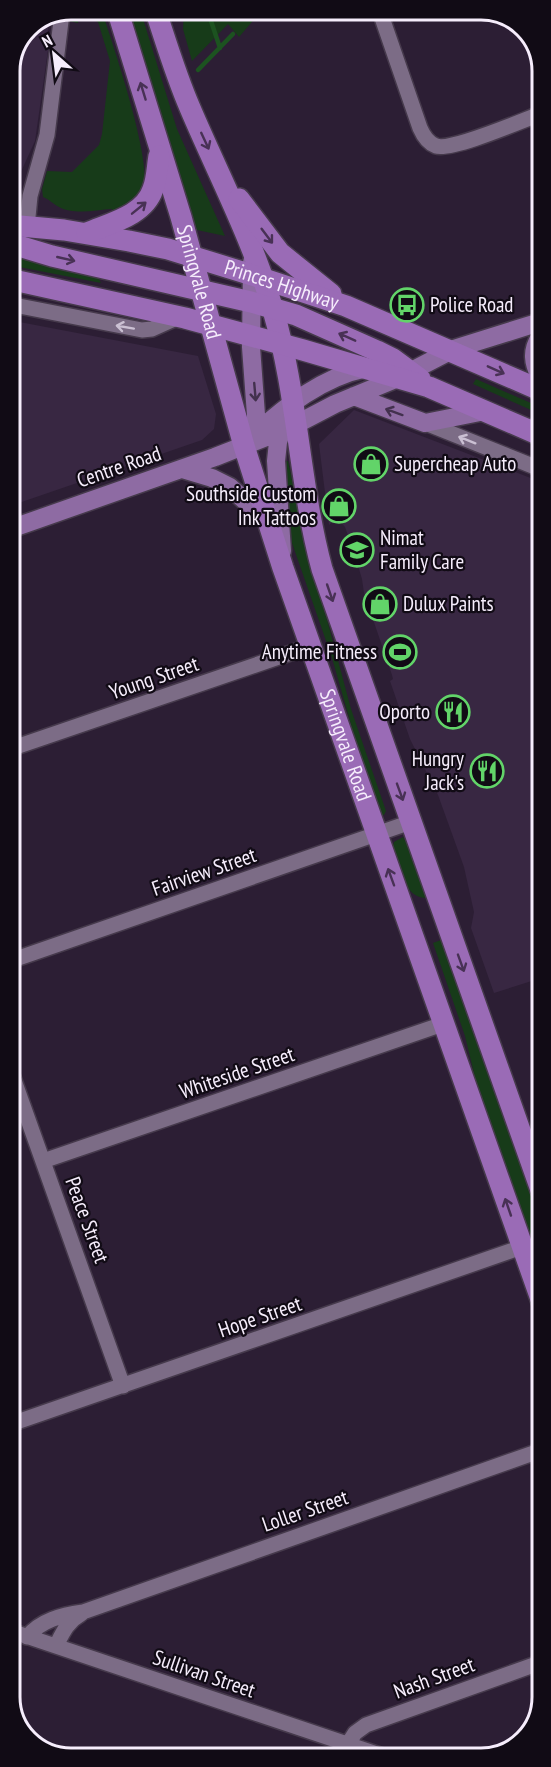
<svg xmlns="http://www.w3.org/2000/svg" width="551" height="1767" font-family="'PT Sans Narrow',sans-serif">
	<rect width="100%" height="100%" fill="#2c1e34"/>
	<path fill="#382742" d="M50 18 47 35 50 36 35 141 19 176 16 186 9 191V67L27 27Z
		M9 320 198 356 216 414 214 429 202 440 10 506Z
		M354 410 541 482V978L494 993 471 928 474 912 464 867 438 795 410 739 390 681 393 679 392 675 364 593 362 579 353 549 345 527 337 518 329 525 319 444Z"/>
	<path fill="#173b19" d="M71 9H101L102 11C111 40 159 176 141 197 135 204 121 209 113 214L112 209C96 210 74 215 59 207 53 204 49 199 43 197L42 189 47 171 72 172 99 145 102 134 110 61 98 22 90 18 79 15 78 23 69 21Z
		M129 9H140L177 129 225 236 197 230Z
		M184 9H256L258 15 239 37 228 24 192 61 183 29Z
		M9 252 98 277 101 283 9 265Z
		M476 379 540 407V414L473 384Z
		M288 461 310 566 328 623 351 709 386 811 384 815H381L360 756 332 658 292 543 283 462Z
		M403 837 406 842 426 898C420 898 413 895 409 889 401 880 390 853 394 842Z
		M441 940 541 1222V1272L479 1094 465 1036 433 943Z"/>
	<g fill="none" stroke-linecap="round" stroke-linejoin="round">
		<path stroke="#1c5320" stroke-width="4.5" d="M207 9 220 48
			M198 70 233 34"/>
		<g stroke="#463a4c" stroke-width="18">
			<path id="minor" d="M379 9 420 128C423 135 428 143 436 146 452 151 521 121 540 114
				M27 227 30 196 47 135 62 13
				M9 304 142 330 152 329 181 316
				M423 422 540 469
				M10 749 311 646
				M10 961 411 822
				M10 1069 123 1386
				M43 1161 443 1024
				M11 1424 522 1247
				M11 1631 383 1756
				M27 1637C41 1620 62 1615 83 1612L542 1450
				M56 1646C63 1632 67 1622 81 1614
				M348 1744 355 1733 366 1725 542 1662"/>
		</g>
		<g stroke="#463a4c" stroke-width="21">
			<path id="major" d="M540 337C531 351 533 363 540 377
				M444 352 540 322
				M354 396 425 423 485 411
				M251 438C284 407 322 377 367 368
				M248 439 255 422 256 415 251 347 252 262
				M182 469 212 478 230 487 268 522
				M10 529 215 457 289 428 335 404 398 378 450 351
				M282 551 276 461 278 442 284 424"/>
		</g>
		<g stroke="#463a4c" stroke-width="24">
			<g id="highway">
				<path id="s1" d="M117 9 181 217 244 446 283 568 542 1302"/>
				<path d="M155 9C166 42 176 76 190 108 218 174 253 240 273 310 298 395 299 484 322 569L541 1190"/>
				<path d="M239 199 280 253 331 294"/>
				<path id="s2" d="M9 225 64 230 129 241 168 249 252 275 346 306 540 390"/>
				<path d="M87 233C110 223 144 216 153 189 157 179 157 167 159 156"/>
				<path d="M9 243 52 256 251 302 296 315 377 351 393 359 420 379"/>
				<path d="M9 279 185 318 303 350 429 387 540 435"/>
			</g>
		</g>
		<use href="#minor" stroke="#7c6c86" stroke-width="15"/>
		<use href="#major" stroke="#8e6ba3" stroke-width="18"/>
		<use href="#highway" stroke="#9a6bb6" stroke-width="21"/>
	</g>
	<defs><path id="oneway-shaft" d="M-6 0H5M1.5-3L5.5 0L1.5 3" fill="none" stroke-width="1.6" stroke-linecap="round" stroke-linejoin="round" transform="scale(1.5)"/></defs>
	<g stroke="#483155">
		<use href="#oneway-shaft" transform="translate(143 91) rotate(-107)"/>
		<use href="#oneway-shaft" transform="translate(205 141) rotate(65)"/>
		<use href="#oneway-shaft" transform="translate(139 208) rotate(-39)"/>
		<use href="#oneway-shaft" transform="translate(267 236) rotate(53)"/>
		<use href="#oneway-shaft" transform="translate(66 259) rotate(13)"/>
		<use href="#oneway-shaft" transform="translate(347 337) rotate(-156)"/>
		<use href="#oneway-shaft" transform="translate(496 370) rotate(24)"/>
		<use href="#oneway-shaft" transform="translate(330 593) rotate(71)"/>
		<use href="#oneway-shaft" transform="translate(400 792) rotate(70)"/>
		<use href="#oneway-shaft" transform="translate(391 877) rotate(-110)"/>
		<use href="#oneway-shaft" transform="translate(461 963) rotate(70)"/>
		<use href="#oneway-shaft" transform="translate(508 1207) rotate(-109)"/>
	</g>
	<g stroke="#cbc0d3">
		<use href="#oneway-shaft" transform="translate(125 327) rotate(-170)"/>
		<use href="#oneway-shaft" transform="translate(467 440) rotate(-158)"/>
	</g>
	<g stroke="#43314e">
		<use href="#oneway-shaft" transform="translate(255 392) rotate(85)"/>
		<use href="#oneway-shaft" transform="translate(394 412) rotate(-160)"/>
	</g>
	<defs>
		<g id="bus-ring" transform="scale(1.725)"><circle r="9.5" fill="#110b15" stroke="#62d469" stroke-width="1.5"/><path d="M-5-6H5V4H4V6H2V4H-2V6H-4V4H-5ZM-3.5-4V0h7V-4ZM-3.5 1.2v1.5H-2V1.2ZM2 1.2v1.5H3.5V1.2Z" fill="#62d469"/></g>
		<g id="shop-ring" transform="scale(1.725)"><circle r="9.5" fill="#110b15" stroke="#62d469" stroke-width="1.5"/><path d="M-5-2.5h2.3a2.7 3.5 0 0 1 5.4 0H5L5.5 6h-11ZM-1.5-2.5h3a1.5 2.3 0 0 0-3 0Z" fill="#62d469"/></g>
		<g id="school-ring" transform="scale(1.725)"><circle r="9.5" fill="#110b15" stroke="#62d469" stroke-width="1.5"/><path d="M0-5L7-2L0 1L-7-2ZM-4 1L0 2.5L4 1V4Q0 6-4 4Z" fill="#62d469"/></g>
		<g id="stadium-ring" transform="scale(1.725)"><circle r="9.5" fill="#110b15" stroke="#62d469" stroke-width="1.5"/><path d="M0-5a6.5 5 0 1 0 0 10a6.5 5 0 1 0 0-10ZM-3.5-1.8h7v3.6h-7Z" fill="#62d469"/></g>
		<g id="restaurant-ring" transform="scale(1.725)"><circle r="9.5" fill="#110b15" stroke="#62d469" stroke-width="1.5"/><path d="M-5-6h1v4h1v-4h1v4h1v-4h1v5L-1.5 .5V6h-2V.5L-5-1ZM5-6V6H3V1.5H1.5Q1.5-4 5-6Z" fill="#62d469"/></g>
	</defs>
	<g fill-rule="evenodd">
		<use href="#bus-ring" x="407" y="305"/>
		<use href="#shop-ring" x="371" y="464"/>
		<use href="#shop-ring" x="339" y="506"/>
		<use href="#school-ring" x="357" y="550"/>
		<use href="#shop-ring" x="380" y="604"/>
		<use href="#stadium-ring" x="400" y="652"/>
		<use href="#restaurant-ring" x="453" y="712"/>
		<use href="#restaurant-ring" x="487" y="771"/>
	</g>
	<g text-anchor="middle" stroke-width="4.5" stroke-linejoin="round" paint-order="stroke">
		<g font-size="21" fill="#f6edfc" stroke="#110b15">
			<text dy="7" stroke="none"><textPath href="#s1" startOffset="285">Springvale Road</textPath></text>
			<text dy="7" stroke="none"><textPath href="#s2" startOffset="280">Princes Highway</textPath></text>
			<text transform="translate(119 467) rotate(-19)" y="7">Centre Road</text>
			<text transform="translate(154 678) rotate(-19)" y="7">Young Street</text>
			<text dy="7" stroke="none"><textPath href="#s1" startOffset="771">Springvale Road</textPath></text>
			<text transform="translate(204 872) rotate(-19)" y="7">Fairview Street</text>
			<text transform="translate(237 1073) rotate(-19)" y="7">Whiteside Street</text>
			<text transform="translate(87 1220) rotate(70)" y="7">Peace Street</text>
			<text transform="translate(260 1317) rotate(-19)" y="7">Hope Street</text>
			<text transform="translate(305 1511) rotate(-19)" y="7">Loller Street</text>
			<text transform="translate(204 1674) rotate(19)" y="7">Sullivan Street</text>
			<text transform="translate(434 1678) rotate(-20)" y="7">Nash Street</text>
		</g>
		<g font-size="21" fill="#f6edfc" stroke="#110b15" text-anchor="start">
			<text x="430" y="312">Police Road</text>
			<text x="394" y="471">Supercheap Auto</text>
			<text x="316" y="501" text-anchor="end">Southside Custom<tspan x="316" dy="24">Ink Tattoos</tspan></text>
			<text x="380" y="545">Nimat<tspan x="380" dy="24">Family Care</tspan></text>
			<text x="403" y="611">Dulux Paints</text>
			<text x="377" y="659" text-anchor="end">Anytime Fitness</text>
			<text x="430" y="719" text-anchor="end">Oporto</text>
			<text x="464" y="766" text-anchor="end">Hungry<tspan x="464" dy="24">Jack's</tspan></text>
		</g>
	</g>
	<path d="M0 0H551V1767H0ZM71 20H481A51 51 0 0 1 532 71V1697A51 51 0 0 1 481 1748H71A51 51 0 0 1 20 1697V71A51 51 0 0 1 71 20Z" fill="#110b15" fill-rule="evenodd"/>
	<path fill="none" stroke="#f6edfc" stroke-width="3" d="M71 20H481A51 51 0 0 1 532 71V1697A51 51 0 0 1 481 1748H71A51 51 0 0 1 20 1697V71A51 51 0 0 1 71 20Z"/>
	<g transform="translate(54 54) rotate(332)" stroke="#110b15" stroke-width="4.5" paint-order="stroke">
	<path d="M0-4.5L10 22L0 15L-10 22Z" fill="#f6edfc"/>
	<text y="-9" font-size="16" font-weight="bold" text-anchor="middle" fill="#f6edfc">N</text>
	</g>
</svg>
